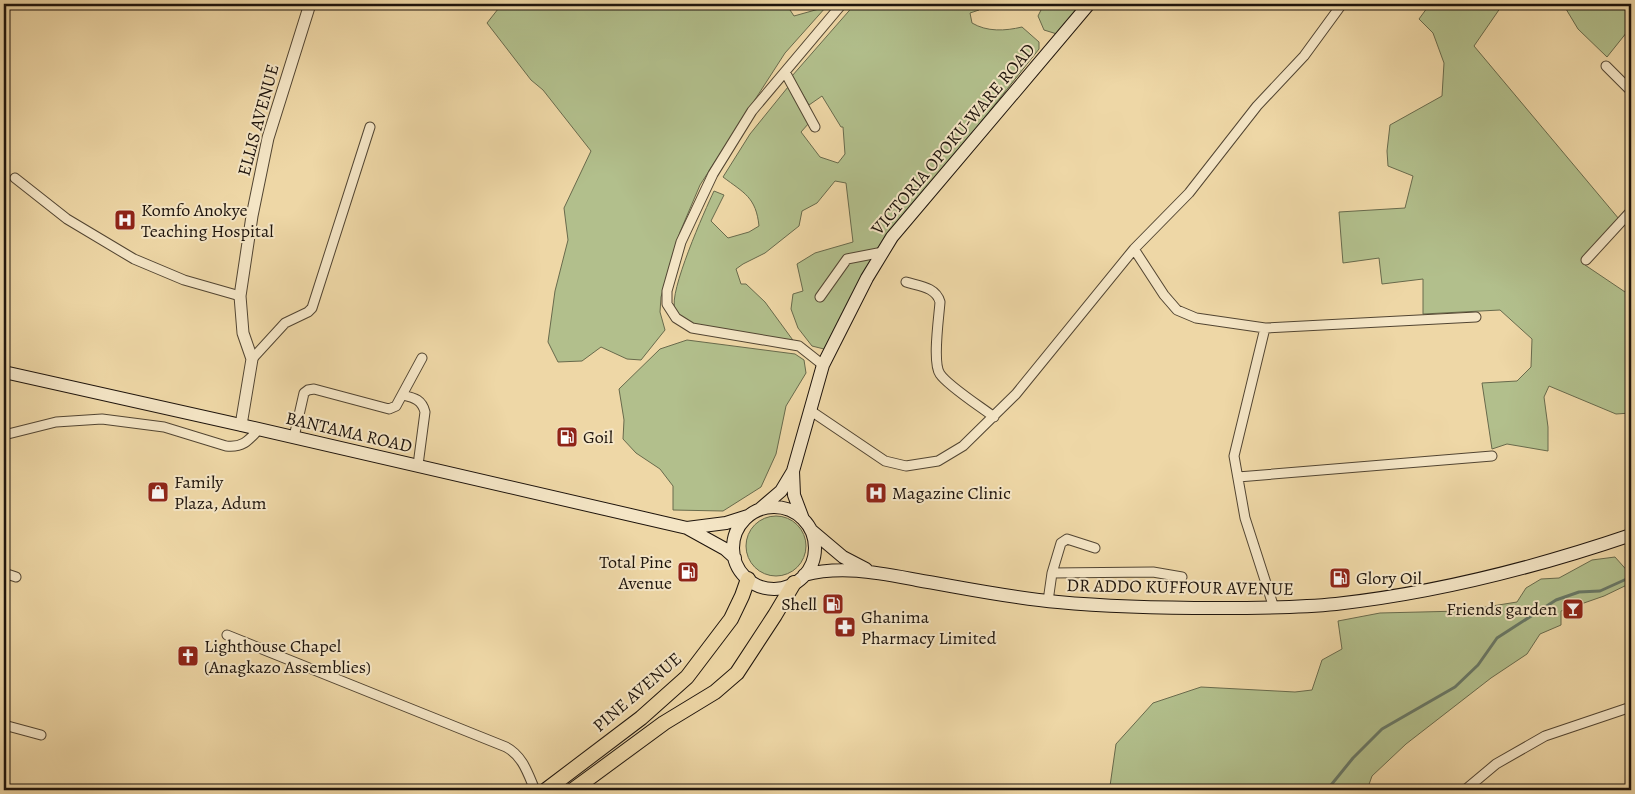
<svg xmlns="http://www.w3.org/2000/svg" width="1635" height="794" font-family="Alegreya,serif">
	<rect width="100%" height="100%" fill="#eed7a6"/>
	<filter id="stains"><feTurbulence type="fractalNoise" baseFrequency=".004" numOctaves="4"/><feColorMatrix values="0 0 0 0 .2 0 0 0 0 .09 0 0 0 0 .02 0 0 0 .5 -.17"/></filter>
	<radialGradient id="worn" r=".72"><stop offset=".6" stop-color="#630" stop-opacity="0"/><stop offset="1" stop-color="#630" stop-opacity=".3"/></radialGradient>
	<path fill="#b2bf8c" stroke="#686a4c" d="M502 4H786L794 16 826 7 785 53 700 185 680 232 661 297 660 312 665 330 641 360 627 359 601 347 582 361 558 362 548 342 555 291 568 240 564 208 591 151 543 90 531 80 487 23Z
		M855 4H981L979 10 970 13 972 23C987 32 1005 31 1022 27L1039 42V49L872 259 824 349 812 346 798 328 791 309 793 294 803 291 797 264 815 253 853 242 846 183 835 181 817 203 802 211 799 226 765 253 743 264 736 269 741 284H746L765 302 795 343 692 325C686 321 678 317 675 309 668 293 705 210 714 191L724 195 711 221 728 238 749 232 759 226C756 197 744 193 723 177L750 134 788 87 809 123 801 132 820 157 838 163 845 154 843 127H841L822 96 809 105 792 76Z
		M1044 4H1082L1057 34 1044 30 1038 16Z
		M1430 4H1503L1474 46 1624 225 1585 265 1631 296V413L1616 414 1549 386 1544 397 1548 427V451L1507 444 1492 449 1482 383 1517 381 1531 367 1532 339 1500 310 1423 314V279L1382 284 1379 258 1343 263 1339 212 1405 208 1413 176 1388 166 1387 151 1390 125 1442 96 1444 63 1433 33 1419 19Z
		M1563 4H1627L1631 8V27L1607 57 1578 29Z
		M687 340 795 354 804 360 806 373 786 406 776 454 761 487 723 511 673 510V486L660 469 636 453 623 439 624 420 619 389 660 349Z
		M746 546a30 30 0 1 1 60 0a30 30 0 1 1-60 0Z
		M1615 557 1631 575V583L1604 596 1561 611V625L1540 634 1527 654 1491 678 1406 744 1372 776 1367 790H1106L1110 786 1116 744 1153 703 1201 687 1295 692 1312 690 1322 660 1342 649 1338 621 1380 613 1461 611 1517 602 1526 588 1541 579 1559 578 1592 560Z"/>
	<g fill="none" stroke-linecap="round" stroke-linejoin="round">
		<path stroke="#687867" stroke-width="3" d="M1327 790 1353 758 1382 729 1455 687 1478 665 1497 638 1556 600 1579 592 1600 591 1631 577"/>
		<g stroke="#524532" stroke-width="11">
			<path id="minor" d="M1606 66 1631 91
				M785 72 815 127
				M15 178 67 219 134 259 184 280 240 296
				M1134 249 1164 295 1177 310 1196 318 1265 328 1476 317
				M1586 260 1631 211
				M906 282C919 286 936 287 940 302 939 317 932 363 940 374 948 386 981 407 994 417
				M820 297 847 259 883 252
				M1265 328 1234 456 1245 518 1274 608
				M252 359 285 323 308 312 312 308 370 127
				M823 365 799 346 692 328 676 318 667 304V291L681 242 713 174 752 111 842 4
				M403 395C415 398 422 400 425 412L418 465
				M811 411 885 461 906 466 938 461 963 446 1016 394 1134 249 1189 193 1257 106 1304 56 1342 4
				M4 435 56 422 102 419 164 427 226 446C243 448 249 440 259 429
				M294 437 304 393 308 390 314 389 389 409 396 406 422 358
				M1238 477 1492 456
				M4 573 16 577
				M1052 573 1153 572 1182 577
				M1048 601 1052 573 1061 543 1067 539 1095 548
				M227 635 506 747C523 756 528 774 535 790
				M4 725 41 735
				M1465 790 1496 764 1545 736 1631 707"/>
		</g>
		<g stroke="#524532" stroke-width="13">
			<path id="tertiary" d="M241 425 252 359 243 333 240 296 252 216 268 138 310 4"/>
		</g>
		<g stroke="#1e140c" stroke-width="14">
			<path id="secondary" d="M4 372 241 425 687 528 725 549 735 558
				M793 471 794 495 803 519
				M733 548a41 41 0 1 1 82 0a41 41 0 1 1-82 0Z
				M760 509 781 491 793 471 823 365 867 278 892 237 1089 4
				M687 528 726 523 748 516
				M811 530 843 557 866 569
				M804 575C842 565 879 573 917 580 964 588 1011 598 1058 602 1111 607 1165 608 1218 608 1258 608 1297 608 1336 604 1435 593 1537 567 1631 535"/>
		</g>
		<g stroke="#1e140c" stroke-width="16">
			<path id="primary" d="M546 790 641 718 687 677 731 619 742 596 748 579
				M573 790 664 723 715 692 737 673 775 615 794 583"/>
		</g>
		<use href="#minor" stroke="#f4e5c5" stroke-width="9"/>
		<use href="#tertiary" stroke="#f4e5c5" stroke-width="11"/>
		<use href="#secondary" stroke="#f4e5c5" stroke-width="12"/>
		<use href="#primary" stroke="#eed7a6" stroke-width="14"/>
	</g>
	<defs>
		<g id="hospital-square" transform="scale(1.125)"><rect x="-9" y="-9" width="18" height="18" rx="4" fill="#8f2418" stroke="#f4e5c5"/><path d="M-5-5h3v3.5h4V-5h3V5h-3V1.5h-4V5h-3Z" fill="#fff"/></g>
		<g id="fuel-square" transform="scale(1.125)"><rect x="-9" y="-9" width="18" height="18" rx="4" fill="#8f2418" stroke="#f4e5c5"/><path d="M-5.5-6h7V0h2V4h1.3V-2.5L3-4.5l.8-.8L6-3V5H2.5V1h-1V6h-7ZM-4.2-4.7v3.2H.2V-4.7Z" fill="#fff"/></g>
		<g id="shop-square" transform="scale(1.125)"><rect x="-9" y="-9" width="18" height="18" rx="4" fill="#8f2418" stroke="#f4e5c5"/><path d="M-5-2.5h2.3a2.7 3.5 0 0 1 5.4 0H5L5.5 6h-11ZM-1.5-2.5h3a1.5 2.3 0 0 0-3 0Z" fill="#fff"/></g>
		<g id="bar-square" transform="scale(1.125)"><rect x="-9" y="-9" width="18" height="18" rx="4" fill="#8f2418" stroke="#f4e5c5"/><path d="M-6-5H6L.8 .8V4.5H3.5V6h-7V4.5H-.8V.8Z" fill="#fff"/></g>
		<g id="pharmacy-square" transform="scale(1.125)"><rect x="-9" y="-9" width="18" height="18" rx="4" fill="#8f2418" stroke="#f4e5c5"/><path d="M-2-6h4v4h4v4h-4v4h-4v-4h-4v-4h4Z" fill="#fff"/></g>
		<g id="church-square" transform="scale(1.125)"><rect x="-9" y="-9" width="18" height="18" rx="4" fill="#8f2418" stroke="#f4e5c5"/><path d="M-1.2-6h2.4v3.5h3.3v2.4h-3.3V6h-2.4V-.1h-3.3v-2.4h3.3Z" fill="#fff"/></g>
	</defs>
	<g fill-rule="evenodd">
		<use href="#hospital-square" x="125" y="220"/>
		<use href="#fuel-square" x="567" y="437"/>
		<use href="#shop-square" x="158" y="492"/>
		<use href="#hospital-square" x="876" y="493"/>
		<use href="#fuel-square" x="688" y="572"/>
		<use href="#fuel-square" x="1340" y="578"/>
		<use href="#fuel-square" x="833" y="604"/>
		<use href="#bar-square" x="1573" y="609"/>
		<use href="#pharmacy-square" x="845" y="627"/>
		<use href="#church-square" x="188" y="656"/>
	</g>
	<g text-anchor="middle" stroke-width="4" stroke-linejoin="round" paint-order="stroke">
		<g font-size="18" fill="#1e140c" stroke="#f4e5c5">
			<text transform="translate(258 120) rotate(-75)" y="6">ELLIS AVENUE</text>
			<text transform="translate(953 139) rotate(-50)" y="6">VICTORIA OPOKU-WARE ROAD</text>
			<text transform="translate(349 432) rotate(13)" y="6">BANTAMA ROAD</text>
			<text transform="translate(1180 587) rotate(1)" y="6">DR ADDO KUFFOUR AVENUE</text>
			<text transform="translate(637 692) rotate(-41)" y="6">PINE AVENUE</text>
		</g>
		<g font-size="18" fill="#1e140c" stroke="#f4e5c5" text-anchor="start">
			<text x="141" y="216">Komfo Anokye<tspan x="141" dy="21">Teaching Hospital</tspan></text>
			<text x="583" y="443">Goil</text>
			<text x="174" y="488">Family<tspan x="174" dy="21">Plaza, Adum</tspan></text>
			<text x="892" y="499">Magazine Clinic</text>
			<text x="672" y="568" text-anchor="end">Total Pine<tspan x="672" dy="21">Avenue</tspan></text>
			<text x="1356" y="584">Glory Oil</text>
			<text x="817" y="610" text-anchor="end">Shell</text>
			<text x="1557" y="615" text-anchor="end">Friends garden</text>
			<text x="861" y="623">Ghanima<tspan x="861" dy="21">Pharmacy Limited</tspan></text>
			<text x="204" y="652">Lighthouse Chapel<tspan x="204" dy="21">(Anagkazo Assemblies)</tspan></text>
		</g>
	</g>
	<rect width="1635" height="794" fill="none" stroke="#eed7a6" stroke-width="20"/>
	<rect x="5" y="5" width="1625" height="784" fill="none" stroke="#1e140c" stroke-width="2.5"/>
	<rect x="10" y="10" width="1615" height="774" fill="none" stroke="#1e140c"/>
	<rect width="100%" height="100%" filter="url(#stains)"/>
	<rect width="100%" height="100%" fill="url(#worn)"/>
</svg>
